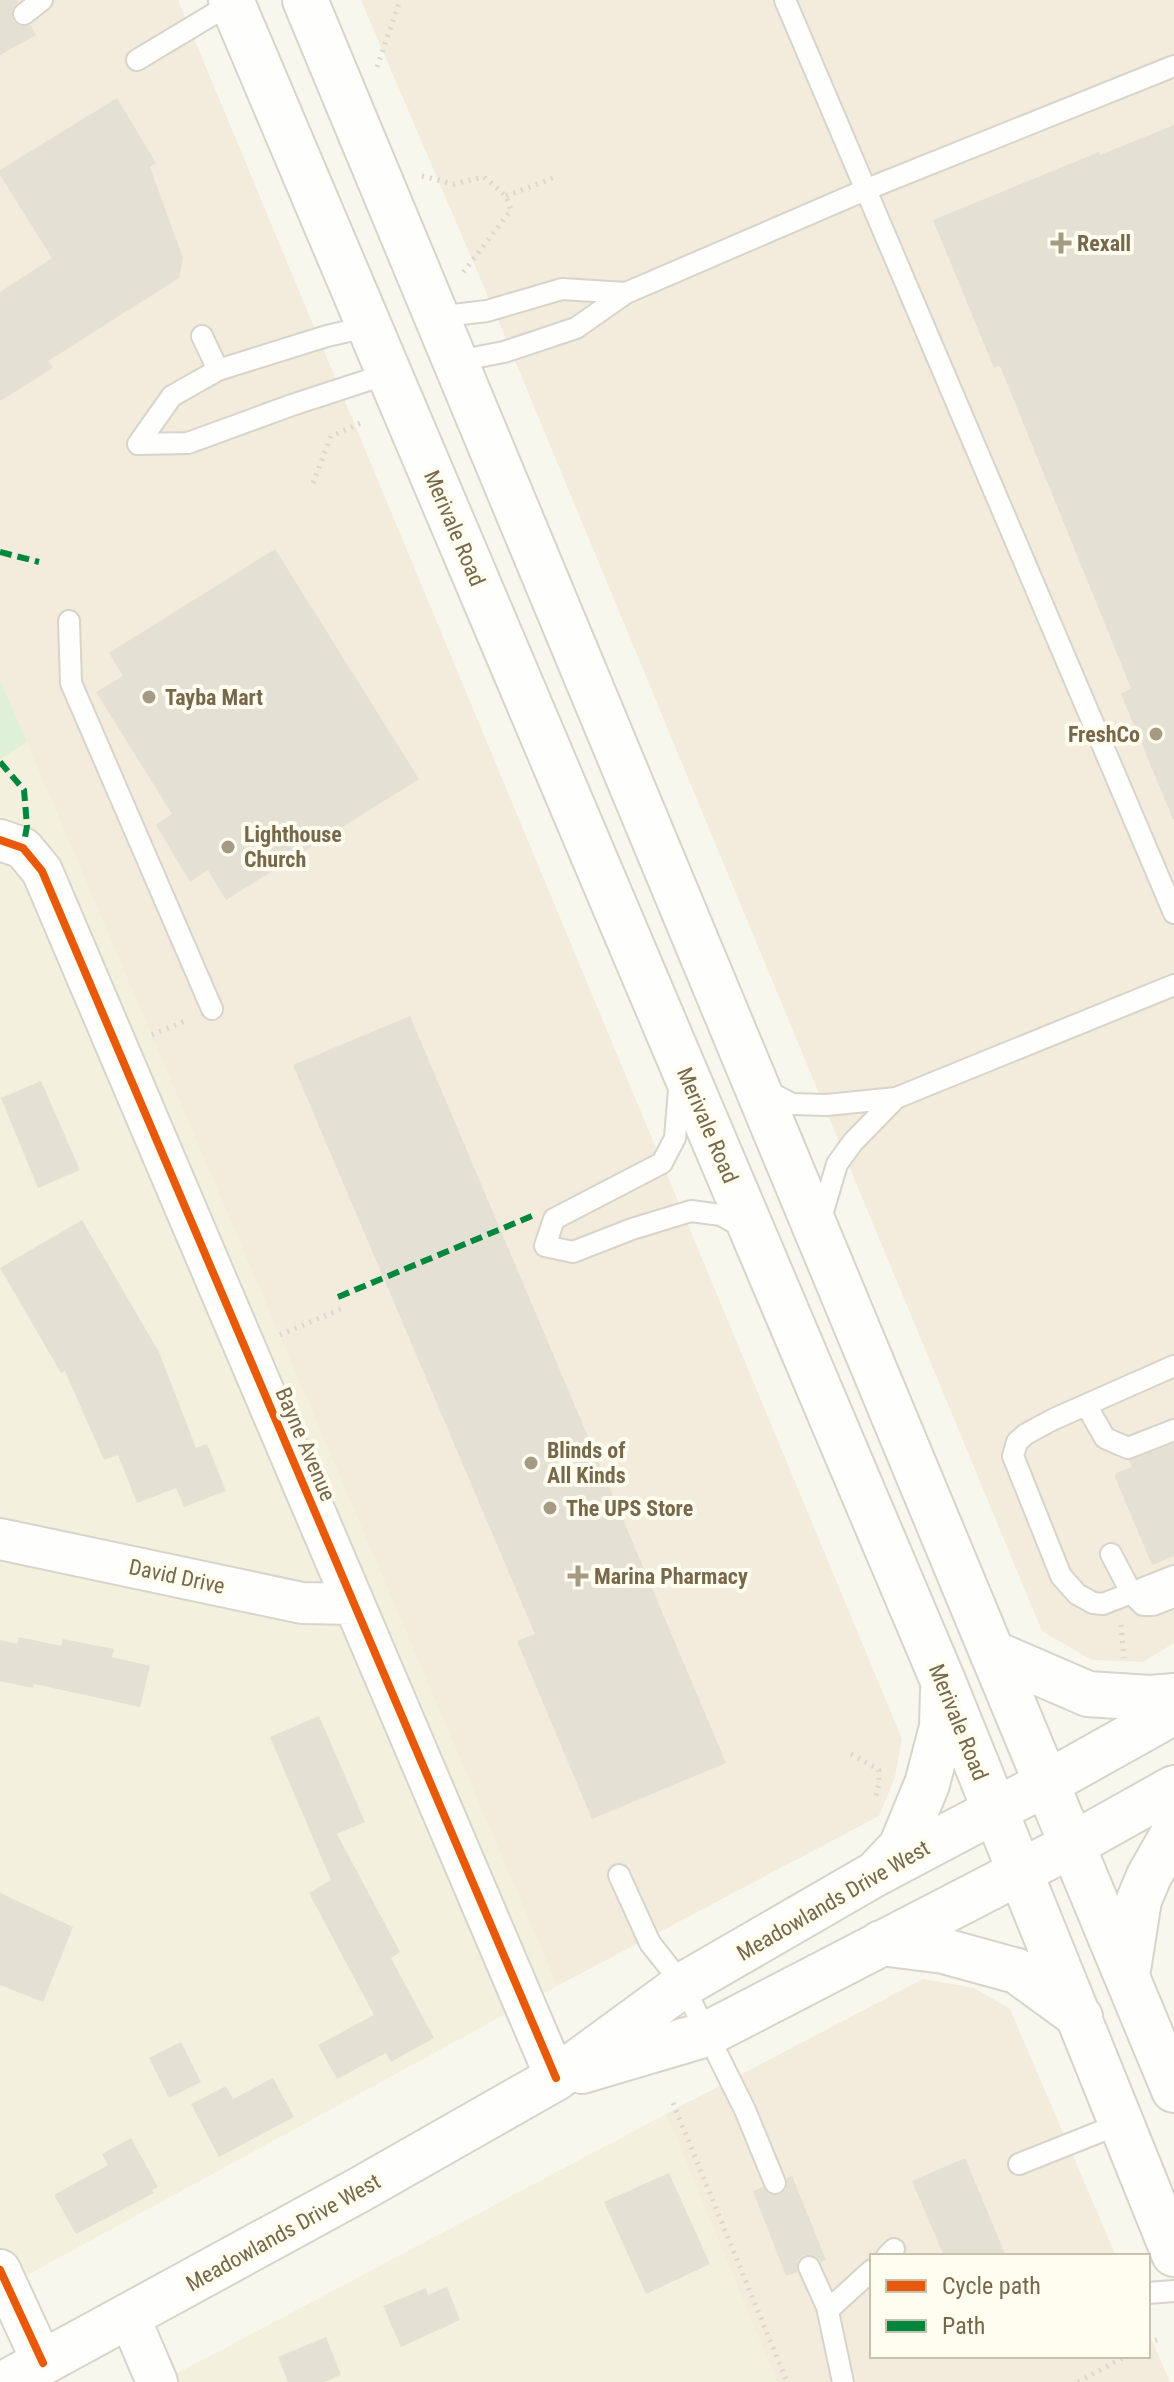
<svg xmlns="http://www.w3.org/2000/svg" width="1174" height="2382" font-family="'Roboto Condensed',sans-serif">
	<rect width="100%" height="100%" fill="#f8f7ed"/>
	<path fill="#f3f0dd" d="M0 680 557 1986 0 2290Z
		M666 2114 777 2382H161Z"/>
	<path fill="#f3ebdb" d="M0 0H178L902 1739 895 1777 879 1816 557 1986 0 680Z
		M361 0H1174V1643L1143 1662 1092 1660 1042 1631 501 327Z
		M923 1979 974 1988 1010 2009 1116 2256H872V2356H1148V2331L1170 2382H777L666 2114Z"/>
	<path fill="#dff0d8" d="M0 680 27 742 0 759Z"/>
	<path fill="#e5e0d4" d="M0 0H17L18 2 12 10 13 21 20 26 31 25 36 35 0 55Z
		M117 98 156 163 150 167 183 258 179 278 48 361 53 368 0 401V292L52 258 0 175V170Z
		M1174 125V819H1173L1121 694 1131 688 1000 366 994 368 933 220 1099 152 1100 155Z
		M275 549 419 779 226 900 208 870 190 882 156 825 172 814 96 692 123 676 109 653Z
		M410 1016 726 1763 592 1819 517 1641 535 1634 293 1065Z
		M41 1081 80 1170 38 1188 1 1098Z
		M82 1220 159 1352 196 1448 207 1444 226 1491 184 1507 176 1488 137 1503 118 1455 104 1460 65 1371 61 1373 0 1268Z
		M1174 1444V1556L1152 1565 1115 1477 1116 1473 1132 1467 1129 1460Z
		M19 1637 61 1646 63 1639 114 1649 112 1657 150 1666 140 1707 34 1684 33 1688 0 1681V1640L17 1644Z
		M319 1716 365 1822 337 1834 400 1952 391 1958 434 2038 391 2062 386 2053 337 2079 318 2045 374 2015 309 1893 331 1880 270 1737Z
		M0 1893 73 1927 43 2002 0 1985Z
		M181 2042 201 2082 169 2098 149 2058Z
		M273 2078 294 2117 219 2157 191 2104 226 2086 233 2099Z
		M131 2138 158 2187 152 2190 154 2193 76 2234 54 2195 108 2165 102 2154Z
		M965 2158 1006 2256H944L912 2181Z
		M669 2173 710 2264 646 2294 604 2202Z
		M792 2176 826 2260 821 2262 816 2256 804 2255 798 2260 797 2272 786 2276 753 2191 763 2187 768 2194 779 2195 786 2190 787 2178Z
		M447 2287 460 2320 401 2347 383 2306 426 2288 428 2295Z
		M326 2337 341 2375 324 2382H288L278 2357Z"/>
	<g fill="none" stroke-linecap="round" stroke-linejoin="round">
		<g stroke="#d7d4cb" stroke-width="24">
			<path id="lane" d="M785 0 1174 913
				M24 14 42 0
				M137 60 232 3
				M436 317 487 311 562 289 626 293
				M202 336 218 370
				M457 361 504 352 576 328 626 293 865 190 1174 66
				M138 444 172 396 218 370 327 336 370 326
				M138 444 188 443 292 405 390 373
				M69 621 71 683 212 1009
				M679 1089 675 1138 662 1163 554 1219 545 1246 573 1252 632 1229 691 1211 721 1215 744 1228
				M765 1090 792 1104 827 1105 896 1098 1174 985
				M819 1225 837 1164 853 1142 896 1098
				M1174 1366 1054 1419 1026 1434 1017 1442 1013 1456 1061 1576 1077 1594 1093 1603 1103 1604 1174 1576
				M1086 1405 1105 1438 1128 1448 1174 1430
				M1111 1554 1132 1594 1143 1605H1153L1174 1597
				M619 1875 650 1943 683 1985 745 2110 775 2183
				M1019 2164 1122 2123
				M887 2256 894 2249
				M809 2267 827 2307 843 2382
				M1148 2293 1174 2291
				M828 2310 872 2270"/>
		</g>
		<g stroke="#d7d4cb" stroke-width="44">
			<path id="street" d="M0 840 23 848 42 871 556 2078
				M0 1539 302 1603 354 1604
				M0 2270 43 2363
				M129 2316 157 2382"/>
		</g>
		<g stroke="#d7d4ca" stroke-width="48">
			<path id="secondary" d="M231 0 943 1681 1174 2254
				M305 0 1174 2090
				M993 1653 1088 1694 1150 1698 1174 1696
				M880 1869 901 1847 927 1784 942 1727 943 1690
				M881 1943 944 1951 1017 1971 1080 2017
				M1127 1976 1139 1900 1149 1876 1174 1832
				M582 2071 707 2034 1072 1845 1174 1788
				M7 2382 359 2190 556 2078 683 1985 875 1874 1047 1783 1174 1712"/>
		</g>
		<path stroke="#dad7cf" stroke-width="5" stroke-dasharray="2 6" stroke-linecap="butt" d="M377 67 400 0
			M422 176 453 184 484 177 506 196 511 210 462 274
			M506 196 556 177
			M313 483 331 436 361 423
			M152 1035 187 1020
			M280 1335 343 1308
			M1121 1625 1124 1658
			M851 1754 879 1770V1782L875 1801
			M673 2103 787 2382
			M1148 2344 1161 2338
			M1078 2382 1126 2356"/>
		<use href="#lane" stroke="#fefefc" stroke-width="20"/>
		<use href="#street" stroke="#fefefc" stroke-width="40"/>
		<use href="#secondary" stroke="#fefefc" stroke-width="44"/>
		<path stroke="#00873e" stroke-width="6" stroke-dasharray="12 6" stroke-linecap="butt" d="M0 552 39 562
			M0 762 24 790 27 826 23 848
			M338 1297 532 1216"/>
		<g stroke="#fffdef" stroke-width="13">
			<path id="cycleway" d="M0 840 23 848 42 871 556 2078
				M0 2270 43 2363"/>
		</g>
		<use href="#cycleway" stroke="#e8590c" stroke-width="8"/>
	</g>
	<g fill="#a59a84" stroke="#fffdef" stroke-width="3">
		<path d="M1057 231h8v8h8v8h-8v8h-8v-8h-8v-8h8z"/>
		<circle cx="149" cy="697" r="8"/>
		<circle cx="1156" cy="734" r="8"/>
		<circle cx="228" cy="847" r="8"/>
		<circle cx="531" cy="1463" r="8"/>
		<circle cx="550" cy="1508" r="8"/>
		<path d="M574 1564h8v8h8v8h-8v8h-8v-8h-8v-8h8z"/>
	</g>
	<g text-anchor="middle" stroke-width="8" stroke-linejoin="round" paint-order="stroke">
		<g font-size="22" font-weight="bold" fill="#78684b" stroke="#fffdef" text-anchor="start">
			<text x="1077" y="251">Rexall</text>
			<text x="165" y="705">Tayba Mart</text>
			<text x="1140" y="742" text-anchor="end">FreshCo</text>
			<text x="244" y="842">Lighthouse<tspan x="244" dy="25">Church</tspan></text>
			<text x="547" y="1458">Blinds of<tspan x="547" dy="25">All Kinds</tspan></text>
			<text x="566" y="1516">The UPS Store</text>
			<text x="594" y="1584">Marina Pharmacy</text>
		</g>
		<g font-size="22" fill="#78684b" stroke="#fffdef">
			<text transform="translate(455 528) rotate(67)" y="8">Merivale Road</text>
			<text transform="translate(708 1125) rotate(67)" y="8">Merivale Road</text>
			<text transform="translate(306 1444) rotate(67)" y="8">Bayne Avenue</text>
			<text transform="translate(177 1576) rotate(12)" y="8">David Drive</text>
			<text transform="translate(959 1722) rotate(68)" y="8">Merivale Road</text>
			<text transform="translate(833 1900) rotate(-30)" y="8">Meadowlands Drive West</text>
			<text transform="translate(283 2232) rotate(-29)" y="8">Meadowlands Drive West</text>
		</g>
	</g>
	<rect x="870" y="2254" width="280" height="104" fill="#fffdef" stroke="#c9c1ad" stroke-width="2"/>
	<rect x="886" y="2280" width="40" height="12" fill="#e8590c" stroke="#c9c1ad" stroke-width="2"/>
	<text x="942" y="2294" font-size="24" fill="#78684b">Cycle path</text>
	<rect x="886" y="2320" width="40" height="12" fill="#00873e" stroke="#c9c1ad" stroke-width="2"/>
	<text x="942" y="2334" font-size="24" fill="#78684b">Path</text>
</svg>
